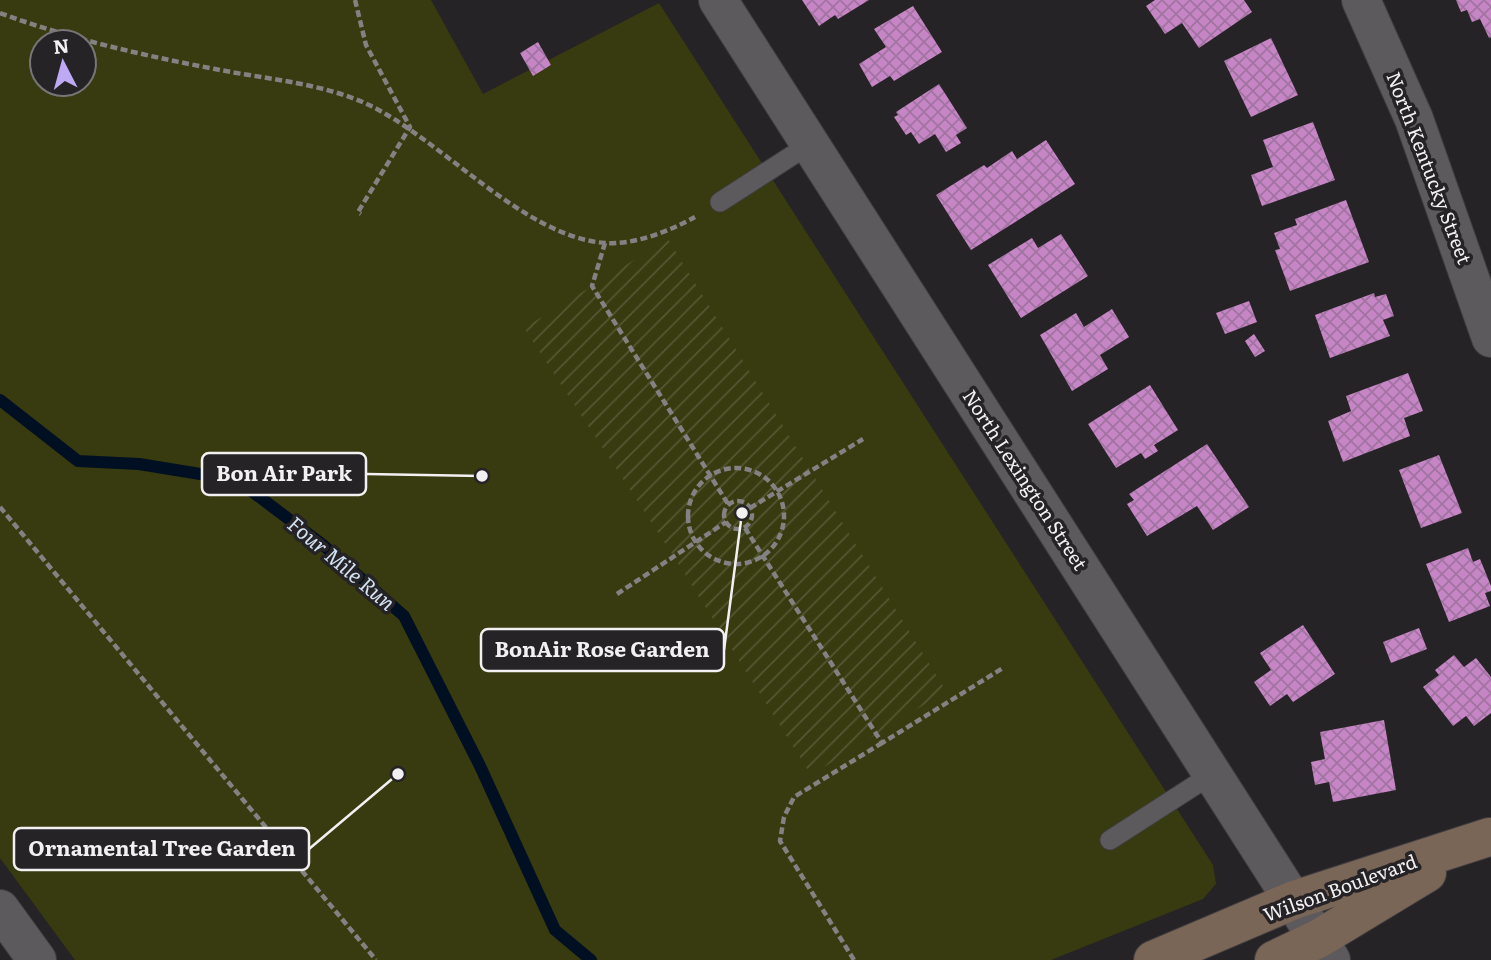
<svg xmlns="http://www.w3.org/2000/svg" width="1491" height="960" font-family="Literata,serif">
	<defs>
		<pattern id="garden-furrows" width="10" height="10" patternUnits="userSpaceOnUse" patternTransform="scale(1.75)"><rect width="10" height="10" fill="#383a10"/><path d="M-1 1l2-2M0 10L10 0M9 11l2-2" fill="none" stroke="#555733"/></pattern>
		<pattern id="building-cross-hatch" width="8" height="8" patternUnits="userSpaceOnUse" patternTransform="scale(1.75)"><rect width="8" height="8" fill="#c685c5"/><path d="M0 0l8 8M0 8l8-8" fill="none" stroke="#a073a0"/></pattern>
	</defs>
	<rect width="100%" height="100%" fill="#262326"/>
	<path fill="#383a10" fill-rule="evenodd" d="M0 0H431L483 94 659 3 1213 865 1216 884 1203 899 1051 960H75L0 858ZM42 42H84V84H42Z"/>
	<path fill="url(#garden-furrows)" d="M668 239 946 691 811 775 674 557 524 328Z"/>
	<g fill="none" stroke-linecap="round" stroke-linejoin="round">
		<path stroke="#001022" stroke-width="12" d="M0 400 78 461 139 464 237 480 323 545 404 616 480 766 555 930 591 960"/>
	</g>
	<path fill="url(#building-cross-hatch)" d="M802 0H869L838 19 835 15 819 26Z
		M1155 0H1244L1252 12 1199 48 1182 23 1165 34 1146 6Z
		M1456 0H1491V37L1489 38 1480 19 1472 22 1467 10 1461 12Z
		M913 6 942 52 894 81 890 76 872 87 859 64 886 47 874 29Z
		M1271 38 1298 95 1251 117 1224 61Z
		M538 42 551 65 533 76 520 53Z
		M939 84 967 128 956 135 961 143 946 152 935 134 919 144 911 132 906 135 894 117 898 115 896 112Z
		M1313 122 1335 180 1262 206 1251 175 1273 167 1263 140Z
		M1046 140 1075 184 971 250 936 195 984 165 987 168 1012 151 1017 159Z
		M1346 200 1369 262 1290 291 1275 250 1280 249 1274 233 1297 225 1295 219Z
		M1061 234 1088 276 1021 318 988 265 1032 238 1038 248Z
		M1374 293 1375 297 1386 294 1394 316 1383 320 1390 336 1330 358 1315 315Z
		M1249 301 1257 322 1225 334 1216 313Z
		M1112 309 1129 337 1100 355 1108 369 1072 391 1040 335 1076 313 1084 327Z
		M1254 334 1265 351 1255 357 1245 341Z
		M1408 373 1423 411 1404 418 1410 436 1343 462 1328 421 1351 411 1346 396Z
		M1150 385 1178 430 1154 445 1158 451 1145 459 1141 453 1116 468 1088 424Z
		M1207 444 1249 507 1213 530 1197 506 1147 536 1127 504 1134 500 1129 494Z
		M1439 455 1462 513 1421 528 1399 470Z
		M1468 548 1473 562 1480 559 1491 586V591L1485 593 1490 606 1449 622 1426 564Z
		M1303 625 1335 674 1293 702 1287 694 1270 706 1254 682 1271 670 1260 653Z
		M1419 628 1427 649 1391 663 1383 642Z
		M1454 655 1464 667 1476 658 1491 677V713L1474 726 1466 716 1453 726 1423 687 1439 675 1435 670Z
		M1384 720 1396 790 1333 802 1329 782 1315 785 1311 762 1325 759 1320 732Z"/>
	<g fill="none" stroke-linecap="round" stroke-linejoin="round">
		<g stroke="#413e41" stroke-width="21">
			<path id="service" d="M720 202 810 144
				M1110 840 1214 773"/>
		</g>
		<g stroke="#413e41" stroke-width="40">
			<path id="minor" d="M718 0 1331 960
				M1361 0 1414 119 1491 338
				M0 909 37 960"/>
		</g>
		<g stroke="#413e41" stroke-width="40">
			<path id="secondary" d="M1153 960 1294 900 1489 837
				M1274 960 1318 939 1427 873"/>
		</g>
		<path stroke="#848183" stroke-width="4.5" stroke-dasharray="7 3.5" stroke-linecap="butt" d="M355 0 366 45 410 127 358 212 361 214
			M0 13C71 39 141 55 215 69 265 79 323 83 369 105 443 141 524 237 605 243 634 245 670 231 695 217
			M605 243 592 286 728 504
			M688 516a48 48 0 1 1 96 0a48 48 0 1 1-96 0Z
			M724 515a14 14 0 1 1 28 0a14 14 0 1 1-28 0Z
			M0 507 376 960
			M750 508 863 439
			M745 528 882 743 1003 668
			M617 594 726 522
			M854 960 780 841 784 817 794 797 882 743"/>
		<use href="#service" stroke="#5d5a5d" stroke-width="19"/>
		<use href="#minor" stroke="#5d5a5d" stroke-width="38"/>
		<use href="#secondary" stroke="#7a6656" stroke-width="38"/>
	</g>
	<g text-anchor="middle" stroke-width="7" stroke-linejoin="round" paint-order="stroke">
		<g font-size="19" fill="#f2f0f1" stroke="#262326">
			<text transform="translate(1429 168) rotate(69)" y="7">North Kentucky Street</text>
			<text transform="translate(1025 480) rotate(57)" y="7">North Lexington Street</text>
			<text transform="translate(1340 888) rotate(-20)" y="7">Wilson Boulevard</text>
		</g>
		<g font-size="21" font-style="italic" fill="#d1e2f2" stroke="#262326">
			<text transform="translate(341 564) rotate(40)" y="7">Four Mile Run</text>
		</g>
	</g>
	<path fill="none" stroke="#f2f0f1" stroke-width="2.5" d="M482 476L366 474M742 513L724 650M398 774L309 849"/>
	<g fill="#f2f0f1" stroke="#262326" stroke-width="2.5">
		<circle cx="482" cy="476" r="7"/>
		<circle cx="742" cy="513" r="7"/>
		<circle cx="398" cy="774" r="7"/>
	</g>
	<g fill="#262326" stroke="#f2f0f1" stroke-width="2.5">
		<rect x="202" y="453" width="164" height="42" rx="7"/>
		<rect x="481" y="629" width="243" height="42" rx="7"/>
		<rect x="14" y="828" width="295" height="42" rx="7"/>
	</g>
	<g font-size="21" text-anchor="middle" font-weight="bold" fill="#f2f0f1">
		<text x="284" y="481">Bon Air Park</text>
		<text x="602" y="657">BonAir Rose Garden</text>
		<text x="162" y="856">Ornamental Tree Garden</text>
	</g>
	<g transform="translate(63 63) rotate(354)"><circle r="33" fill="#262326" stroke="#787577" stroke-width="2"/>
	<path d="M0-5L12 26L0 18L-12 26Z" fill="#bea9f4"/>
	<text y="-10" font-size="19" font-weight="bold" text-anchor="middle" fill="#f2f0f1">N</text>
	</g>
</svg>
